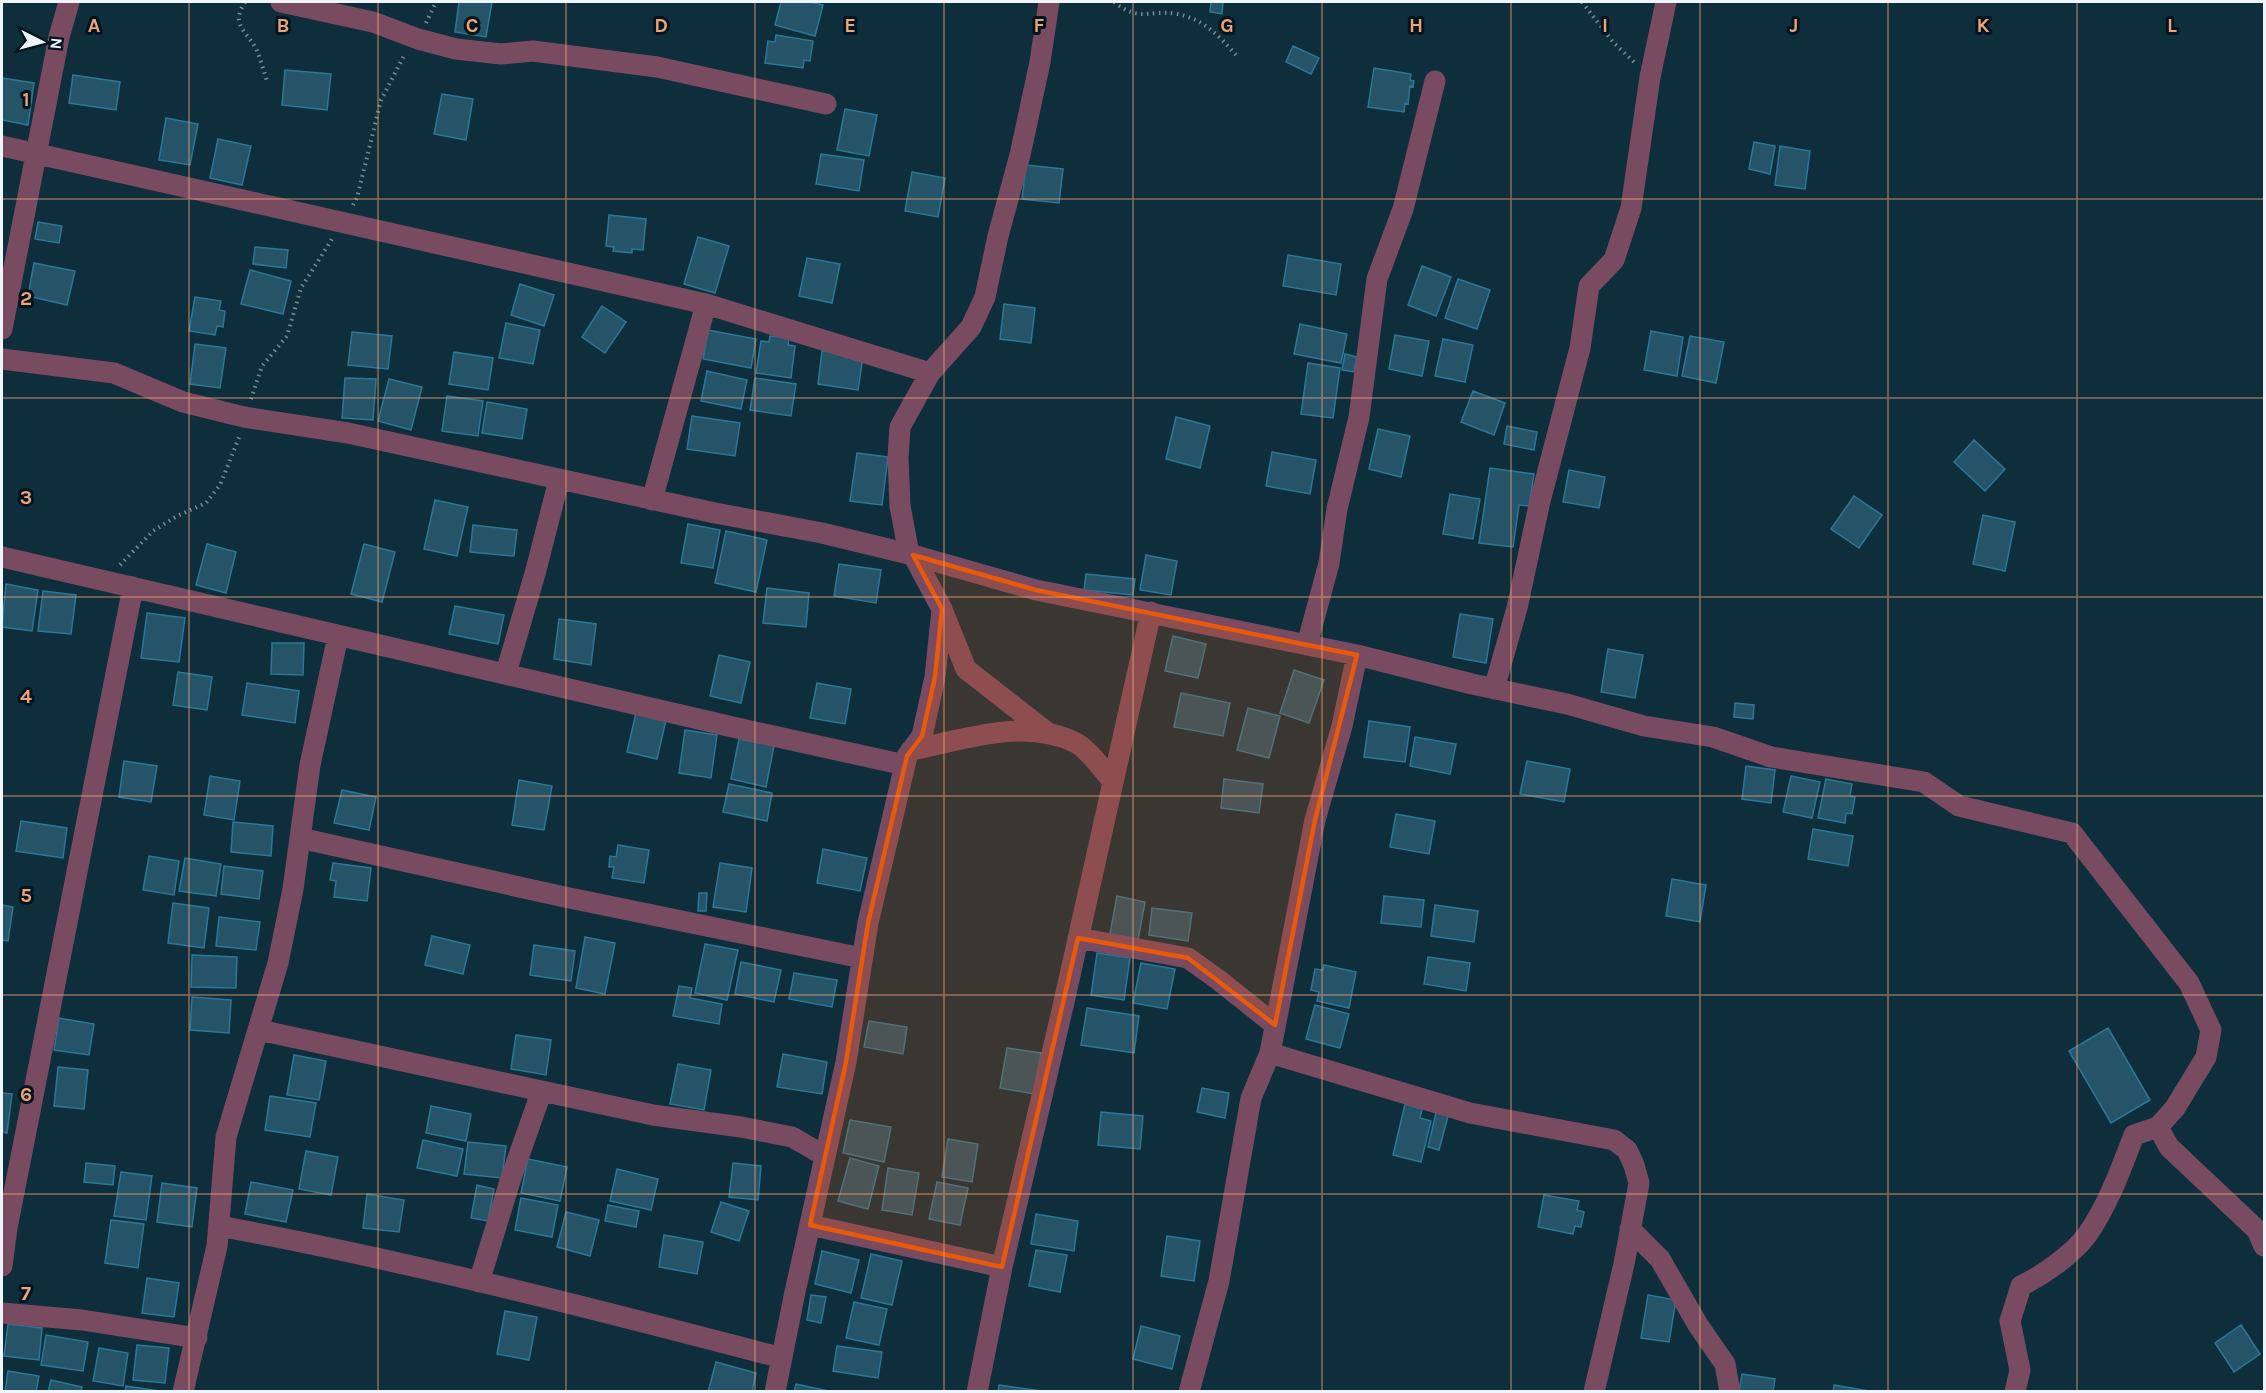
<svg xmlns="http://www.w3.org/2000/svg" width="2266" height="1393" font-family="Karla,sans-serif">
	<rect width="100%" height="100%" fill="#0f2e3c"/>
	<path fill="#255469" stroke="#2c7796" stroke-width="1.5" d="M459 2H492L486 37 455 32Z
		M781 2H810L823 5 815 36 775 25Z
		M1211 2H1223L1222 14 1210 12Z
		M776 35 813 41 810 61 804 60 803 68 765 63 768 41 775 42Z
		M1293 46 1319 58 1311 74 1286 62Z
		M1374 68 1411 74 1410 80 1414 81 1413 87 1410 86 1408 104 1405 103 1404 112 1368 107Z
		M285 70 331 74 327 110 282 105Z
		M73 75 120 82 116 110 69 103Z
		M2 78 34 83 28 125 2 120Z
		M442 94 473 99 466 140 434 134Z
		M845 109 877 115 869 156 837 150Z
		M166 118 198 124 190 165 159 160Z
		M218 139 251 146 242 185 210 178Z
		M1754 142 1775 146 1770 174 1749 169Z
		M1780 146 1810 151 1805 189 1775 185Z
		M821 154 864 160 859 191 816 184Z
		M1026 165 1063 169 1059 203 1022 199Z
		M912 172 945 178 938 217 905 211Z
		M609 215 646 219 643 250 632 249V253L613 251 614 247 606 246Z
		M38 222 62 226 59 243 35 239Z
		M698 237 729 246 715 293 684 284Z
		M255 247 288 250 286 268 253 264Z
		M1288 255 1341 264 1336 295 1283 286Z
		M807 258 840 264 832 303 799 296Z
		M34 263 75 271 67 305 28 296Z
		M1422 266 1451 277 1436 316 1408 305Z
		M250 270 291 281 283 314 241 304Z
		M1458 279 1490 290 1477 329 1445 318Z
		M520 284 554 295 544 326 511 315Z
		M195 297 221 301 219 310 225 311 223 327 217 326 215 335 189 331Z
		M1004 304 1035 308 1031 343 1000 339Z
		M602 306 626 322 605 353 582 337Z
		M506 323 540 330 533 364 499 358Z
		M1300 324 1347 334 1341 363 1294 354Z
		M708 330 756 339 751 368 703 359Z
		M1651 331 1683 337 1677 376 1644 370Z
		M352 332 392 336 388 369 348 365Z
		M1395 335 1429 341 1422 376 1389 369Z
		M770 336 789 338 788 345 795 346 791 378 756 373 761 341 769 342Z
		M1690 336 1724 342 1716 383 1682 376Z
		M1443 339 1473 345 1465 382 1435 376Z
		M195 344 226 348 220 388 190 384Z
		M822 351 863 357 858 390 818 384Z
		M454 352 493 358 488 390 449 384Z
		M1345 354 1357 357 1354 372 1342 370Z
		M1308 363 1340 368 1333 418 1301 414Z
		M707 371 747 380 741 409 701 401Z
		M345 378 376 379 373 420 342 418Z
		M755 378 796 384 791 416 750 410Z
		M389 379 422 387 411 430 378 421Z
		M1473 391 1505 403 1494 435 1461 422Z
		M447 396 483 401 478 436 442 431Z
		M487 402 527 409 522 439 482 433Z
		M692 416 740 423 735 456 687 449Z
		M1176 417 1210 426 1200 468 1166 459Z
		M1507 426 1537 432 1534 450 1504 444Z
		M1378 429 1410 436 1401 477 1369 469Z
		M1974 440 2005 469 1985 491 1954 462Z
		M1272 452 1316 460 1310 494 1266 486Z
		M857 453 888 457 882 505 850 501Z
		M1490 468 1534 474 1529 506 1519 505 1513 547 1479 543Z
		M1569 470 1605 477 1599 508 1563 502Z
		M1450 494 1480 499 1473 539 1443 534Z
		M1854 496 1882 515 1859 548 1831 529Z
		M435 500 468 507 457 556 424 549Z
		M1983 515 2015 522 2005 571 1973 564Z
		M688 524 720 530 713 568 681 563Z
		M473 525 517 530 514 556 470 552Z
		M726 531 767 540 756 592 715 583Z
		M207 544 236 552 226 593 196 585Z
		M364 544 395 552 382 602 351 594Z
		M1146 555 1177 561 1171 595 1140 590Z
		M839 564 881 570 876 603 834 596Z
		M1086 574 1135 579 1133 595 1084 590Z
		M6 584 38 590 32 631 2 627Z
		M767 588 809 593 806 627 763 623Z
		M43 591 76 595 71 634 38 631Z
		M455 606 504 615 498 644 449 634Z
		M147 613 185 618 179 662 141 658Z
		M1460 614 1493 619 1486 663 1453 657Z
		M559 619 596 624 591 665 554 659Z
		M1173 636 1206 644 1198 678 1165 671Z
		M272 643H304L303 675 271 674Z
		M1608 649 1643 655 1635 698 1601 692Z
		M719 655 750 662 741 703 710 696Z
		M1294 670 1324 680 1309 723 1280 713Z
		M178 672 212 677 207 710 173 705Z
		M247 683 299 691 295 723 242 715Z
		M817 683 851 689 845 724 810 718Z
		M1181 693 1230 703 1223 736 1174 727Z
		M1735 703 1754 705 1753 719 1734 717Z
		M1248 708 1280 716 1269 758 1237 750Z
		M636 713 666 720 657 759 627 752Z
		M1369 721 1410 727 1405 762 1364 757Z
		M685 730 717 735 711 778 679 773Z
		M1415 737 1456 744 1450 774 1410 766Z
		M739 739 774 746 766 787 731 779Z
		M124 761 157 766 151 802 119 797Z
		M1527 761 1570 769 1564 802 1520 794Z
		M1746 766 1775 770 1771 803 1742 799Z
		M210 776 240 781 234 820 204 815Z
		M1791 776 1820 782 1812 818 1783 812Z
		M1224 779 1263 784 1259 813 1221 808Z
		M1826 779 1852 784 1850 796 1855 797 1852 814 1846 813 1845 823 1818 818Z
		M519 780 552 786 544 830 512 825Z
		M729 784 772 793 767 821 723 812Z
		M342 790 376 797 369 830 334 823Z
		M1396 814 1435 821 1429 854 1390 847Z
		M21 821 67 828 63 858 16 851Z
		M233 822 273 826 271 856 231 852Z
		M1813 829 1853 836 1848 866 1808 859Z
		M618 845 649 850 644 883 612 878 614 867H609L610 856 616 857Z
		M823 849 867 858 860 891 817 883Z
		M149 856 179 861 174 895 143 890Z
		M185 858 221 864 216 896 179 891Z
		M333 863 371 868 367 901 334 897 336 881 330 880Z
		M720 863 752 868 746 912 713 907Z
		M224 866 263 871 259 899 221 894Z
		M1672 879 1706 885 1700 922 1666 916Z
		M699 893H707L706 911H698Z
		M1117 896 1145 902 1138 940 1110 934Z
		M1384 896 1424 900 1421 927 1381 923Z
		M173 903 209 908 204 948 168 943Z
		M2 905 13 907 8 941 2 940Z
		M1435 905 1478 911 1474 942 1431 936Z
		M1152 908 1192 913 1188 941 1149 935Z
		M219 917 260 922 256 950 216 946Z
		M432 936 470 945 463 974 425 965Z
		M585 937 615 943 605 994 576 988Z
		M705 944 738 950 727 1000 695 993Z
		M534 945 575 951 571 981 530 975Z
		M1097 953 1130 958 1124 1000 1091 995Z
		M192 955 237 957 236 988 191 987Z
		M1428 957 1470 963 1466 991 1424 984Z
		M741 962 781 970 774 1002 735 994Z
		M1141 963 1175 969 1167 1009 1133 1003Z
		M1324 965 1356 972 1349 1008 1317 1001 1319 992 1311 990 1315 969 1323 970Z
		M794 973 837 980 832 1007 789 999Z
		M679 986 692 988 690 998 722 1004 719 1024 673 1016Z
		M192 997 231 1000 229 1033 190 1030Z
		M1315 1005 1349 1014 1340 1048 1306 1039Z
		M1087 1008 1139 1016 1134 1053 1081 1045Z
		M59 1018 94 1024 89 1055 54 1050Z
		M869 1021 907 1027 903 1054 864 1047Z
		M2108 1028 2150 1100 2111 1123 2069 1051Z
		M516 1035 551 1040 546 1075 511 1069Z
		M1007 1048 1041 1053 1034 1094 1000 1088Z
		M783 1054 827 1062 822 1094 777 1087Z
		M294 1055 326 1061 319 1100 287 1095Z
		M678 1064 711 1070 704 1110 670 1104Z
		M58 1067 88 1070 84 1109 54 1106Z
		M1202 1088 1229 1093 1225 1118 1197 1112Z
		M2 1093 12 1094 7 1133 2 1132Z
		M270 1096 316 1103 310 1137 265 1130Z
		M1405 1104 1422 1109 1420 1118 1431 1121 1421 1162 1393 1155Z
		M431 1106 471 1114 466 1141 426 1133Z
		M1101 1112 1143 1116 1140 1149 1098 1145Z
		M1436 1113 1448 1116 1439 1150 1428 1147Z
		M850 1120 891 1127 884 1162 843 1153Z
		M948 1139 978 1144 972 1182 942 1177Z
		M423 1140 463 1149 457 1176 417 1168Z
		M468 1142 506 1146 502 1178 464 1174Z
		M306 1151 338 1157 331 1195 299 1189Z
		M850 1158 879 1166 868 1209 838 1201Z
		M528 1159 567 1167 560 1201 521 1193Z
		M86 1163 115 1166 113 1185 84 1182Z
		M733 1163 761 1166 758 1200 729 1197Z
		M888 1168 919 1173 912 1215 882 1210Z
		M617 1169 658 1179 651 1210 610 1201Z
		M121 1172 152 1176 146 1220 114 1216Z
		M251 1182 293 1190 286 1222 245 1214Z
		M937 1182 968 1188 960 1225 929 1219Z
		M162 1183 197 1188 192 1227 157 1222Z
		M477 1185 494 1189 488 1221 471 1218Z
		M367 1194 404 1200 399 1232 363 1228Z
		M1544 1195 1579 1201 1577 1210 1584 1212 1581 1227 1575 1226 1573 1234 1538 1227Z
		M521 1198 558 1205 552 1237 515 1230Z
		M721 1202 749 1211 739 1241 711 1232Z
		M608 1205 639 1211 636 1227 605 1221Z
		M566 1212 599 1220 590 1256 557 1247Z
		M1036 1214 1078 1221 1074 1251 1031 1244Z
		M111 1220 144 1224 138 1268 105 1263Z
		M664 1235 703 1242 697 1274 659 1267Z
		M1167 1236 1200 1241 1194 1281 1161 1276Z
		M1036 1250 1067 1255 1060 1292 1029 1286Z
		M822 1251 859 1260 851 1293 815 1284Z
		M871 1254 902 1261 892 1305 861 1298Z
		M147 1278 179 1283 174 1317 142 1313Z
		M811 1295 826 1297 821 1323 807 1320Z
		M1648 1295 1676 1300 1669 1342 1641 1338Z
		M854 1302 887 1309 879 1345 846 1338Z
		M505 1311 537 1317 529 1360 497 1354Z
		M8 1324 42 1328 39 1360 4 1356Z
		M2241 1325 2260 1354 2234 1372 2215 1343Z
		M1141 1326 1180 1336 1172 1369 1133 1359Z
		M46 1335 88 1342 83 1371 41 1365Z
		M137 1345 169 1348 165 1383 133 1380Z
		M837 1346 882 1352 878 1378 833 1371Z
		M99 1348 128 1353 123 1386 93 1381Z
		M716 1362 756 1373 752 1392H708Z
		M8 1371 39 1376 36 1392H5Z
		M1742 1374 1775 1379 1773 1392H1739Z
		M51 1380 82 1387 81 1392H48Z
		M796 1384 833 1392H794Z
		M999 1385 1041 1391V1392H998Z
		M1834 1385 1875 1392H1833Z
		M126 1386 159 1391V1392H125Z"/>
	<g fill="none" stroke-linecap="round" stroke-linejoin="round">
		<path stroke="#788c96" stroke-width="4" stroke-dasharray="1.5 4.5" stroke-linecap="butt" d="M245 2C229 27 249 31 258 53 261 62 264 71 267 81
			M1114 2C1141 23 1149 9 1177 14 1204 19 1219 36 1237 56
			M1582 2 1613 42 1634 62
			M426 23 436 2
			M353 205 357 198 381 100 405 54
			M251 399 262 366 287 336 301 288 332 239
			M120 565 153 531 177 516 206 503 220 485 240 435"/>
		<path stroke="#794b61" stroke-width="21" d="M281 2 373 22 418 39 456 49 501 54 533 51 657 67 826 104
			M2 146 706 304 930 373
			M2 329 59 37 69 2
			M2 359 114 373 183 402 244 417 348 433 715 513 822 533 913 555 1036 590 1357 655 1472 684 1567 704 1644 726 1713 737 1771 757 1924 782 1959 806 2072 833 2189 983 2211 1030 2206 1057 2175 1108 2158 1127 2169 1147 2257 1230 2264 1246
			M652 500 706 304
			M909 554 900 506 898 458 900 427 930 373 971 327 985 297 998 236 1020 155 1040 62 1049 2
			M2 557 737 728 905 765
			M943 612 966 669 1049 734
			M1307 645 1329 563 1337 509 1359 417 1377 279 1403 209 1435 81
			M506 673 536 570 559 480
			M1494 689 1517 608 1540 501 1580 348 1589 286 1614 260 1631 208 1650 77 1666 2
			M911 750C964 740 1025 717 1076 743 1088 749 1103 770 1112 780
			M300 838 560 896 862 958
			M1078 938 1188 958 1220 981 1275 1025
			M259 1030 653 1115 741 1127 792 1137 825 1156
			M1270 1053 1470 1113 1614 1140 1627 1150 1634 1165 1639 1183 1624 1264 1594 1392
			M810 1225 1002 1267
			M219 1226C408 1261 595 1309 782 1358
			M1630 1229 1660 1259 1698 1325 1725 1364 1730 1392
			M2 1266 7 1228 133 587
			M479 1282 511 1178 541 1093
			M2 1313 82 1320 197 1338
			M183 1392 217 1246 226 1137 278 963 293 889 310 765 338 636
			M775 1392 795 1292 846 1062 868 923 907 756 922 736 935 677 942 609 913 555
			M977 1392 1002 1267 1064 1002 1151 612
			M1189 1392 1219 1281 1251 1098 1270 1053 1315 820 1342 726 1357 655
			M2015 1392 2020 1370 2010 1321 2021 1286C2043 1275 2072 1255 2087 1235 2108 1205 2121 1169 2134 1135L2158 1127"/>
	</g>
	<path fill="#e8590c" fill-opacity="0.2" stroke="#e8590c" stroke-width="4.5" stroke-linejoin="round" d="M913 555 1036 590 1357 655 1315 820 1275 1025 1188 958 1078 938 1002 1267 810 1225 846 1062 868 923 907 756 922 736 935 677 942 609Z"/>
	<path fill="none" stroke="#efa377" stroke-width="1.5" stroke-opacity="0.55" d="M189 2V1392M378 2V1392M566 2V1392M755 2V1392M944 2V1392M1133 2V1392M1322 2V1392M1511 2V1392M1700 2V1392M1888 2V1392M2077 2V1392M2 199H2264M2 398H2264M2 597H2264M2 796H2264M2 995H2264M2 1194H2264"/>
	<g font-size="20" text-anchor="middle" font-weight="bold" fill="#efa377" stroke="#02151f" stroke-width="6" stroke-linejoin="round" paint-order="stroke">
		<text x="94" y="32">A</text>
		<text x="283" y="32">B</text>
		<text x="472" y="32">C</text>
		<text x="661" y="32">D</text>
		<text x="850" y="32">E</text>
		<text x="1039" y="32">F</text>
		<text x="1227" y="32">G</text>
		<text x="1416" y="32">H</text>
		<text x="1605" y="32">I</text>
		<text x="1794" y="32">J</text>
		<text x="1983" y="32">K</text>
		<text x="2172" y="32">L</text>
		<text x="26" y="106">1</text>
		<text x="26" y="305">2</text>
		<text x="26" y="504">3</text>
		<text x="26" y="703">4</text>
		<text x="26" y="902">5</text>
		<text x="26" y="1101">6</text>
		<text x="26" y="1300">7</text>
	</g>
	<rect width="2266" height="1393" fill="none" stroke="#eef6fb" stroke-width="6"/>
	<g transform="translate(42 42) rotate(96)" stroke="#02151f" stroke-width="4.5" paint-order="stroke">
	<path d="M0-4.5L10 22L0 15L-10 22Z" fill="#eef6fb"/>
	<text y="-9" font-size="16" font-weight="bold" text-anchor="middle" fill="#eef6fb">N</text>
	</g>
</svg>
